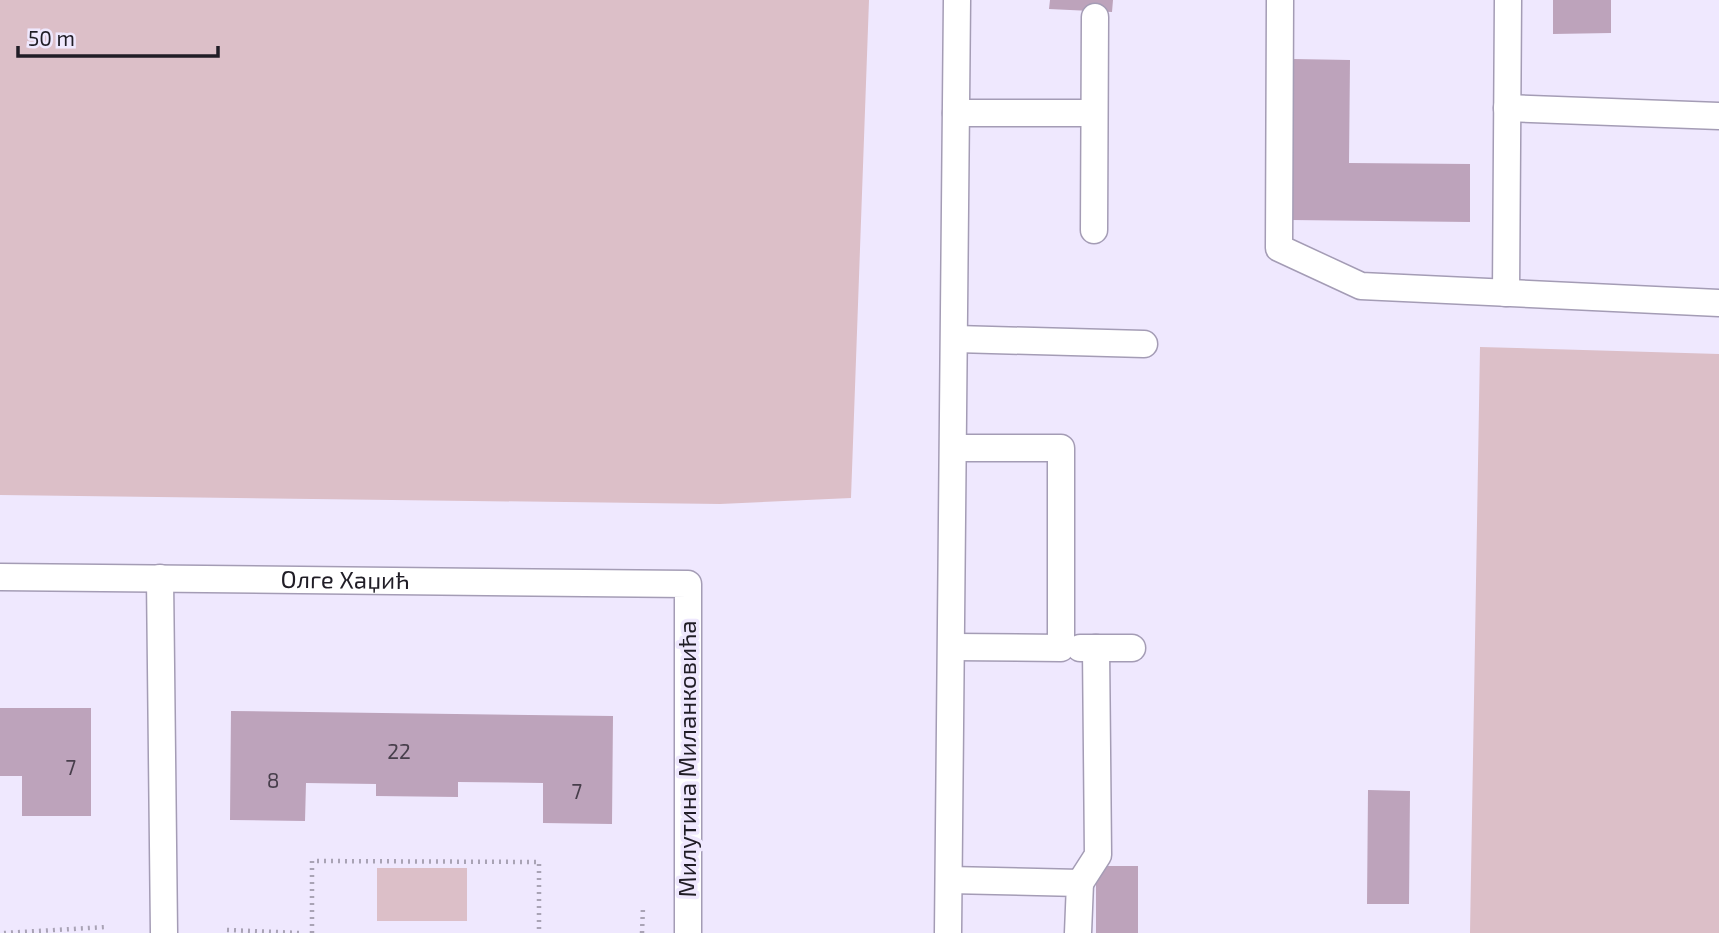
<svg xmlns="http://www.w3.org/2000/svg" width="1719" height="933" font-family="'Exo 2',sans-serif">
	<rect width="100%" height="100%" fill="#efe8fe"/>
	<path fill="#dcbfc8" d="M0 0H869L851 498 720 504 0 495Z
		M1480 347 1719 354V933H1470Z
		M377 868H467V921H377Z"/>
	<path fill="#bda3bb" d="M1050 0H1113L1112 12 1049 9Z
		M1553 0H1611V33L1553 34Z
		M1293 59 1350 60 1349 163 1470 164V222L1291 220Z
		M0 708H91V816H22V776H0Z
		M231 711 613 716 612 824 543 823V783L458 782V797L376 796V784L306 783 305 821 230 820Z
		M1368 790 1410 791 1409 904H1367Z
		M1096 866H1138V933H1096Z"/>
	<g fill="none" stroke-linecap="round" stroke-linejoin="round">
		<g stroke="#a49cb5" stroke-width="29">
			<g id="minor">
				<path d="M1280 0 1279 248 1361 286 1719 303"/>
				<path d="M1507 108 1719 116"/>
				<path d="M956 113H1093"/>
				<path d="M1094 230 1095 17"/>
				<path d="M1506 293 1508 0"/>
				<path d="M956 339 1144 344"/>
				<path id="s1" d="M0 577 688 584V933"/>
				<path d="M160 578 164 933"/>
				<path d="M953 647 1061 648V448H955"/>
				<path d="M1080 648H1132"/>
				<path d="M949 880 1080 883 1078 933"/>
				<path d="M1080 883 1098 855 1096 648"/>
				<path d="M948 933 957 0"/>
			</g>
		</g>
		<path stroke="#a9a3b5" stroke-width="4.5" stroke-dasharray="2 5" stroke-linecap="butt" d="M227 930 300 933
			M4 933 106 927
			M312 933V861L539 862V933
			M642 933 643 907"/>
		<use href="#minor" stroke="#fff" stroke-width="26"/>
	</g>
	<g text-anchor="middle" stroke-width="7" stroke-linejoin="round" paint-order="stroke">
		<g font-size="21" fill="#473e4b">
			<text x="399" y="759">22</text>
			<text x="71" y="775">7</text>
			<text x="273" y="788">8</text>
			<text x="577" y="799">7</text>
		</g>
		<g font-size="24" fill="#201d26" stroke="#efe8fe">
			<text dy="8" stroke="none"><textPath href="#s1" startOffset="345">Олге Хаџић</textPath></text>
			<text transform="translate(688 759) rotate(-90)" y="8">Милутина Миланковића</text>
		</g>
	</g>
	<path d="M18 46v10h200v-10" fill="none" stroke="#201d26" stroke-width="3.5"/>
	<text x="28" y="46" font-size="21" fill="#201d26" stroke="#efe8fe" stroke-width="5" paint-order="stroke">50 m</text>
</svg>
